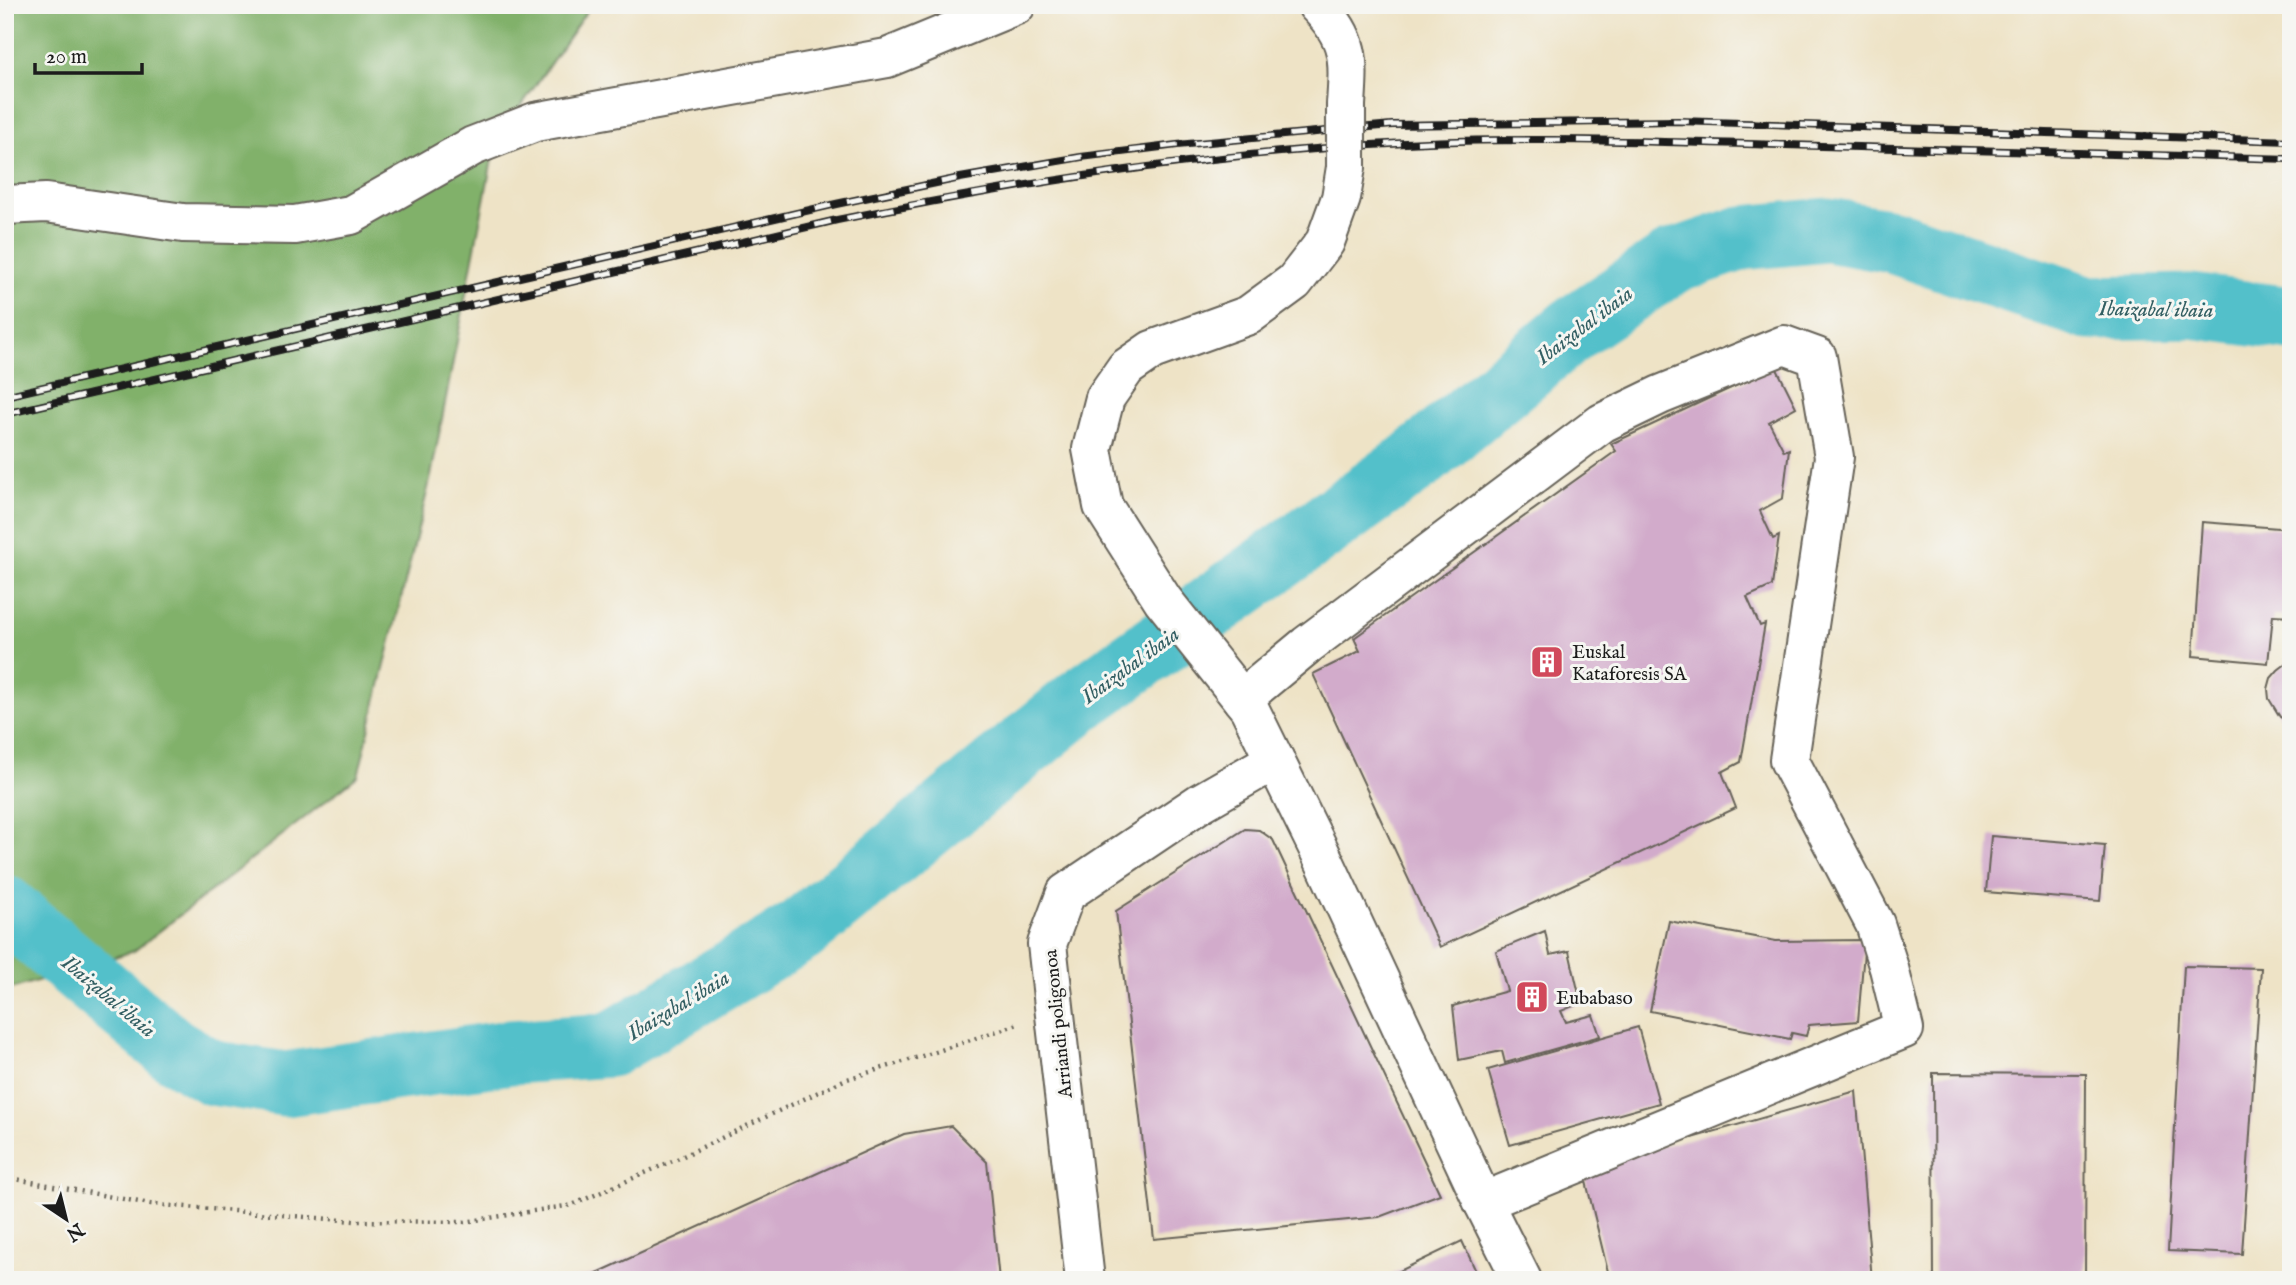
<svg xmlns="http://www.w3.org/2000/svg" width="2296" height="1285" font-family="'IM FELL English',serif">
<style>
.forest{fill:#81b16b;stroke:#4e6644;stroke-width:2}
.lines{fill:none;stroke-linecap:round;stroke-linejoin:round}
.river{stroke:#53c0ca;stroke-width:65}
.building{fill:#d2abcb}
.minor-casing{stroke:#666258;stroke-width:42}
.path{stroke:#666258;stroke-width:4.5;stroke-dasharray:2 5;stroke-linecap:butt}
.minor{stroke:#fff;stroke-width:38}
.rail-casing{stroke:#1c1c1c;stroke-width:8}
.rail{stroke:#f6f6f2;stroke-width:5;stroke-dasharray:16;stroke-linecap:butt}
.minor-bridge-casing{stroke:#666258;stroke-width:42;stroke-linecap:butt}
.minor-bridge{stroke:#fff;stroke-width:38}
.labels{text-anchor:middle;stroke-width:6;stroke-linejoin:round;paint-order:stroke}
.poi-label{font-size:19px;fill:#1c1c1c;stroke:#f6f6f2;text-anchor:start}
.street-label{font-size:19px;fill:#1c1c1c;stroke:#f6f6f2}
.water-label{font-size:21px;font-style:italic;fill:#325e62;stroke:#f6f6f2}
</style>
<rect width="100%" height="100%" fill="#f6f6f2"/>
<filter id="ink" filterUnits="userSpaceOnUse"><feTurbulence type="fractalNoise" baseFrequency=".0143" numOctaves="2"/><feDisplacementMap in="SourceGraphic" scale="14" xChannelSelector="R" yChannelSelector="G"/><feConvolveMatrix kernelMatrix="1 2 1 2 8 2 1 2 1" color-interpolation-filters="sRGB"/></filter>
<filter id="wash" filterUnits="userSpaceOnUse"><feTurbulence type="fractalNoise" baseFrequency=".00686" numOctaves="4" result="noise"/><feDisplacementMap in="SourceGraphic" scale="28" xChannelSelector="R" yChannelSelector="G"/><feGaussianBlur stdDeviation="1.57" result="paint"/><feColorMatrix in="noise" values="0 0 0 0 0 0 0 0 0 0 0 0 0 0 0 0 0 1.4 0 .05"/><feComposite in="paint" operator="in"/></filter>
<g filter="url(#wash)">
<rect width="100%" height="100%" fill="#eee3c6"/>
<path class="forest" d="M5 5H591L495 144 431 476 358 776 134 951 5 991Z"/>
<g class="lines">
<path class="river" d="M5 908 172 1049 213 1073 285 1084 511 1052 610 1045 800 931 1078 702 1417 460 1574 328 1672 262 1742 238 1828 230 1892 241 2089 308 2191 306 2291 319"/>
</g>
<g id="blocks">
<g class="building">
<path d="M1776 367 1796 407 1769 422 1784 451 1789 449 1783 498 1760 511 1773 539 1779 536 1772 586 1747 597 1760 626 1765 624 1741 762 1722 772 1736 808 1440 947 1313 674 1360 651 1354 638 1616 451 1611 444Z"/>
<path d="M2202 522 2291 529V616L2273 615 2268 663 2193 656Z"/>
<path d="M2287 663H2291V723L2280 717 2269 699 2268 689 2271 678 2278 670Z"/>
<path d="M1245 829 1259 830 1273 840 1440 1194 1379 1217 1154 1239 1116 911Z"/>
<path d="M1991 836 2105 845 2100 901 1986 892Z"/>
<path d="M1669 921 1776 941 1865 940 1858 1021 1809 1025 1806 1036 1792 1033 1790 1039 1650 1011Z"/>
<path d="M1545 931 1550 955 1569 951 1581 1003 1561 1011 1566 1022 1593 1015 1600 1036 1505 1063 1502 1051 1459 1060 1453 1006 1507 991 1496 951Z"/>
<path d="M2184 966 2261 968 2242 1254 2168 1251Z"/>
<path d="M1638 1027 1659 1103 1510 1145 1488 1070Z"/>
<path d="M1933 1073 2086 1074 2085 1280H1934Z"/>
<path d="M1856 1091 1872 1280H1610L1583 1169Z"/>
<path d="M951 1126 987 1162 999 1280H564L595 1274 904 1134Z"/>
<path d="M1462 1241 1480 1280H1381Z"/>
<path d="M28 1274 103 1278V1280H28Z"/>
</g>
</g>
</g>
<g filter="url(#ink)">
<use href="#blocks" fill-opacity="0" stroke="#666258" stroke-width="2"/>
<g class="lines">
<defs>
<g id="minor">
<path d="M1317 5C1351 39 1349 60 1346 105"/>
<path d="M1346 167 1341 198 1325 242 1294 282 1249 315 1152 350 1126 368 1105 398 1092 449 1103 506 1163 600 1249 708 1320 852 1483 1202 1522 1280"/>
<path d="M5 205 46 203 183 223 295 225 351 215 473 146 535 122 887 58 1016 5"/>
<path d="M1242 699 1307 645 1602 423 1660 395 1784 345 1817 357 1834 457 1789 760 1875 924 1889 968 1904 1029 1483 1202"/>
<path d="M1085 1280 1047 944 1066 893 1200 803 1275 760"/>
</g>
</defs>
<use href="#minor" class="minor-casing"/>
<path class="path" d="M5 1177 150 1204 354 1221 464 1222 572 1205 677 1159 844 1080 932 1053 1021 1023"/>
<use href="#minor" class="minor"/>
<defs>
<g id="rail">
<path d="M5 396 836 204 960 178 1081 157 1177 145 1392 125 1678 121 2291 141"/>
<path d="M5 414 837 220C1019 183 1203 154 1389 144 1520 136 1653 142 1785 145 1953 150 2122 154 2291 159"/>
</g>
</defs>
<use href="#rail" class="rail-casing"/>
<use href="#rail" class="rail"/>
<defs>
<path id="minor-bridge" d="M1346 105V167"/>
</defs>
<use href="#minor-bridge" class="minor-bridge-casing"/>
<use href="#minor-bridge" class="minor-bridge"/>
</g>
</g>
<defs>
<symbol id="building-square" viewBox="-11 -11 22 22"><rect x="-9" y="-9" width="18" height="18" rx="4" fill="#d1495b" stroke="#f6f6f2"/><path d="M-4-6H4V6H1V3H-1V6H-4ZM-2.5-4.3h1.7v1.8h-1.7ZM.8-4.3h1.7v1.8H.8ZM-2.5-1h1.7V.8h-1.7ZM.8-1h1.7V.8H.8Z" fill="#fff"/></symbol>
</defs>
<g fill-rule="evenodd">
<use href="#building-square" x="1528" y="643" width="38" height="38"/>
<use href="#building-square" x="1513" y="978" width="38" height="38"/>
</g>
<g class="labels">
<g class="poi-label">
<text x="1572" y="658">Euskal<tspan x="1572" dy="22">Kataforesis SA</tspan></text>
<text x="1556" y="1004">Eubabaso</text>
</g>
<g class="street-label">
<text transform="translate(1057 1024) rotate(-96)" y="7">Arriandi poligonoa</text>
</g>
<g class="water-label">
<text transform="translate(2156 309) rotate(1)" y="7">Ibaizabal ibaia</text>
<text transform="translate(1584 325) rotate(-37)" y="7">Ibaizabal ibaia</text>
<text transform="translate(1130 665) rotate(-36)" y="7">Ibaizabal ibaia</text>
<text transform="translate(109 996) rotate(40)" y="7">Ibaizabal ibaia</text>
<text transform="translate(678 1005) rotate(-31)" y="7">Ibaizabal ibaia</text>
</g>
</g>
<rect width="2296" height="1285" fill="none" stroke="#f6f6f2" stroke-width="28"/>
<g transform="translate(66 1219) rotate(145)" stroke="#f6f6f2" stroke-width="5" paint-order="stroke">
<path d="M0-5L12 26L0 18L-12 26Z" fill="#1c1c1c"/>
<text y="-10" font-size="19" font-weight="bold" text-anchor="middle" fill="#1c1c1c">N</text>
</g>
<path d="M35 63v10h107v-10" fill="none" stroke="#1c1c1c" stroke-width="3.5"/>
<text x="46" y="63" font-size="21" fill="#1c1c1c" stroke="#f6f6f2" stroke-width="5" paint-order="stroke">20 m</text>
</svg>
